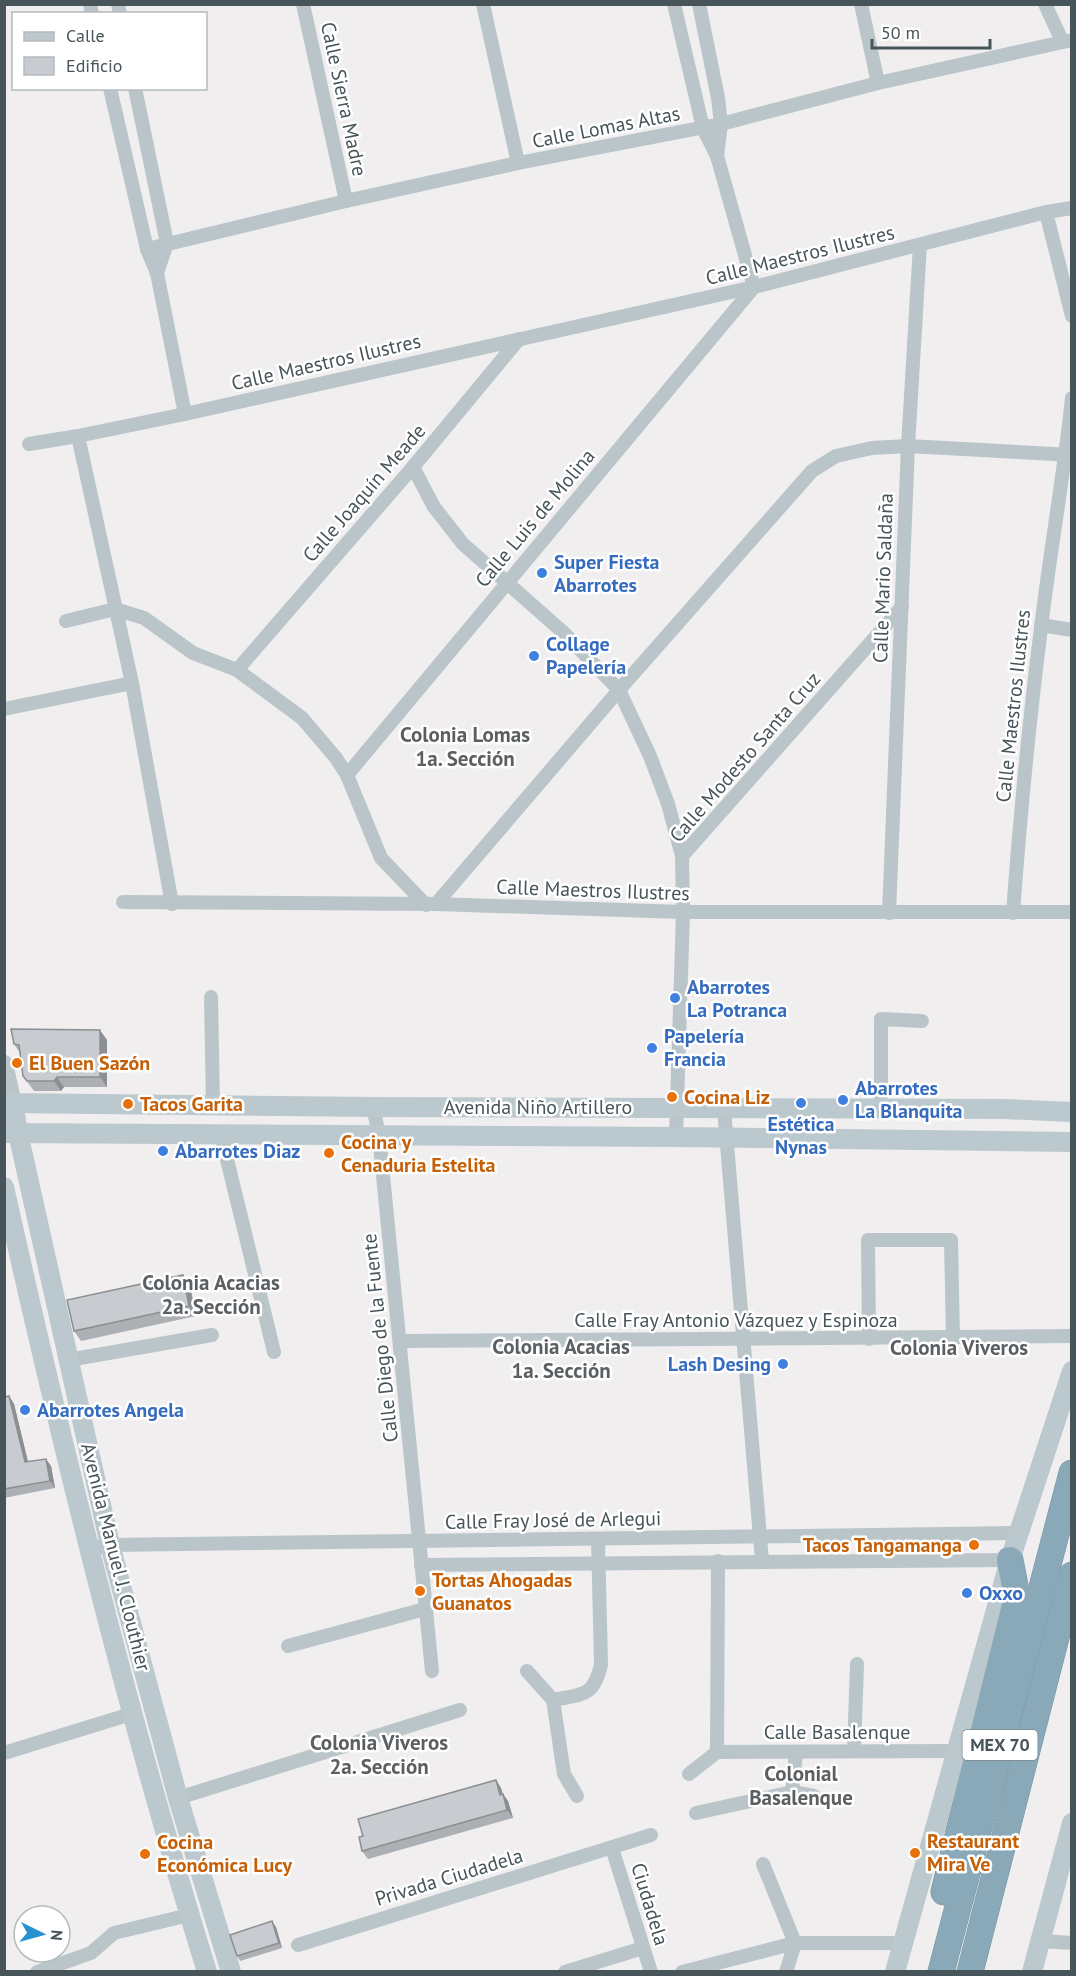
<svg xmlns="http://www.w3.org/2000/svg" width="1076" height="1976" font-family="'PT Sans',sans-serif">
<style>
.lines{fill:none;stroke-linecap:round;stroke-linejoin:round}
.motorway-casing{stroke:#7495a4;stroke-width:27}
.minor{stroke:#bac5c9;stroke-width:14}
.tertiary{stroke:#bac5c9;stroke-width:18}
.secondary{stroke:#bbc8ce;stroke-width:20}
.motorway{stroke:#89a9b9;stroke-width:26}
.wall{fill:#acafb3}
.shaded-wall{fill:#8c8f92}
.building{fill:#c8ccd0;stroke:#8c8f92;stroke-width:1.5}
.shop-dot{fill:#3f7fe0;stroke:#fff;stroke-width:2}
.food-dot{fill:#e8710a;stroke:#fff;stroke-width:2}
.labels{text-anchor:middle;stroke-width:5;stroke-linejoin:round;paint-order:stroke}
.shield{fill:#fff;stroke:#7e878b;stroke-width:1.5}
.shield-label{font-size:18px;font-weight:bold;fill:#475459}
.street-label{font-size:20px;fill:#475459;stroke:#fff}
.shop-label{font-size:20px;font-weight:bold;fill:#366cbe;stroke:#fff;text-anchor:start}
.food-label{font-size:20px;font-weight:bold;fill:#c56008;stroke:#fff;text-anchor:start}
.neighbourhood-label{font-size:21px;font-weight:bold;fill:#5b5f62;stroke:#fff}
</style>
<rect width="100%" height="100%" fill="#f0eeee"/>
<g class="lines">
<defs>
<g id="motorway">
<path d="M944 1892 1015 1605V1586L1010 1560"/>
<path d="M941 1972 1072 1473"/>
<path d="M970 1972 1072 1575"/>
</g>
</defs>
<use href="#motorway" class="motorway-casing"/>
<g class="minor">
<path d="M90 4 92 14"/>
<path d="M118 4 120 14"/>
<path d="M303 4 346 201"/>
<path d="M483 4 518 163"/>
<path d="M699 4 718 98 721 124 717 156"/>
<path d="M861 4 878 83"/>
<path d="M1045 4 1062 41"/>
<path d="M110 88 147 249 157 273 185 414"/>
<path d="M135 88 167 243 157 273"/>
<path d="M1046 212 1072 316"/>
<path d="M147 249 346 201 518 163 721 124 878 83 1072 40"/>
<path d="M78 436 132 683 172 904"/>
<path d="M29 444 78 436 185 414 754 287 1046 212 1072 208"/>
<path d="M413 467 434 507 463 544 564 633 619 690 650 756 668 804 682 856 683 912 676 1137"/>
<path d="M66 621 115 609 144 618 193 653 237 670 302 718 336 758 347 775 381 858 426 905"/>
<path d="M1041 625 1072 630"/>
<path d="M237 670 413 467 519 339"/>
<path d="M4 709 132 683"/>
<path d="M347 775 754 287 717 156 703 128 674 4"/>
<path d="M682 856 902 607"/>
<path d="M123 902 436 904 683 912H1072"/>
<path d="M436 904 619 690 812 471 836 456 872 448 908 446 1072 455"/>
<path d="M889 913 908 446 920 245"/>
<path d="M1013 913C1020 817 1029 723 1041 628 1050 551 1064 475 1072 398"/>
<path d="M211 997 213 1105"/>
<path d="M373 1107 379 1135 432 1671"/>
<path d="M724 1109 762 1561"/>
<path d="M881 1110V1019L922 1021"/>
<path d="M221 1135 274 1352"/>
<path d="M869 1339 868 1240H951L953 1338"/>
<path d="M400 1341C624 1339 848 1339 1072 1336"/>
<path d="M68 1360 212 1335"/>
<path d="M88 1549 110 1545 1018 1533"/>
<path d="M421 1565 1010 1560"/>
<path d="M288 1646 425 1609"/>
<path d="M527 1671 553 1700 564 1774 577 1796"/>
<path d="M553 1700C582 1694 593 1698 601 1665L598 1539"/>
<path d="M854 1751 857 1664"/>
<path d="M717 1752 957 1751"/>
<path d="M717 1752 718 1561"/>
<path d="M4 1753 131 1714"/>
<path d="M689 1774 717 1752"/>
<path d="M792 1792 796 1752"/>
<path d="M178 1798 460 1710"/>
<path d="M696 1813 792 1792 814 1796"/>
<path d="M612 1848 651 1972"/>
<path d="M763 1864 795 1943 786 1972"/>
<path d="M1041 1941 1072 1943"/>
<path d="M298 1945 651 1835"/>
<path d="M37 1972 91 1953 114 1933 189 1915"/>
<path d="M565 1972 643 1948"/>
<path d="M682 1972 795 1943H903"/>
</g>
<path class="tertiary" d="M4 1064 13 1103"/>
<g class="secondary">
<path d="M4 1103 373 1107 1004 1109 1072 1112"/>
<path d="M13 1103 18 1133 110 1545 178 1798 231 1972"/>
<path d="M4 1133 676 1137 1072 1142"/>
<path d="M4 1187C63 1451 127 1713 207 1972"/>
<path d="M895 1972 1010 1560 1072 1371"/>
<path d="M1032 1972 1072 1823"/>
</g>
<use href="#motorway" class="motorway"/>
</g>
<g class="wall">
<path d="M107 1040V1087H64L61 1091H34L23 1076 20 1053 14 1044Z"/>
<path d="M190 1286 196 1316 81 1341 74 1331Z"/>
<path d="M9 1396 14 1404 28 1462 51 1466 55 1488 4 1498V1397Z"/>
<path d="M496 1780 501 1788 503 1794 508 1801 513 1818 368 1859 362 1851Z"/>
<path d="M276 1927 282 1948 240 1961 237 1956Z"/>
</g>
<g class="shaded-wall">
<path d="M100 1030 107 1040V1087L100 1077Z"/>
<path d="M57 1077 64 1087 61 1091 54 1081Z"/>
<path d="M183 1275 190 1286 196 1316 189 1306Z"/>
<path d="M9 1396 14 1404 30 1470 25 1462Z"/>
<path d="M46 1459 51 1466 55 1488 50 1481Z"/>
<path d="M496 1780 501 1788 503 1796V1794L508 1801 513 1818 507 1810 500 1795Z"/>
<path d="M272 1921 276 1927 282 1948 279 1943Z"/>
</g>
<g class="building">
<path d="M11 1029 100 1030V1077H57L54 1081H27L23 1076 19 1045 14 1044Z"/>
<path d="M183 1275 189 1306 74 1331 67 1300Z"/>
<path d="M9 1396 25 1462 46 1459 50 1481 4 1489V1397Z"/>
<path d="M496 1780 500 1795 503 1794 507 1810 362 1851 359 1837 363 1836 358 1819Z"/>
<path d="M272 1921 279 1943 237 1956 230 1935Z"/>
</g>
<g class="shop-dot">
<circle cx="542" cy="573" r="6"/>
<circle cx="534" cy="656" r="6"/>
<circle cx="675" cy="998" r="6"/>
<circle cx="652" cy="1048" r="6"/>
<circle cx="843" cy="1100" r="6"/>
<circle cx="801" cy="1103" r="6"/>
<circle cx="163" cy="1151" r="6"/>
<circle cx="783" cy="1364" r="6"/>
<circle cx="25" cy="1410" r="6"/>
<circle cx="967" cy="1593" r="6"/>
</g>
<g class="food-dot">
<circle cx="17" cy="1063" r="6"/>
<circle cx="672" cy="1097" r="6"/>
<circle cx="128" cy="1104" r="6"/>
<circle cx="329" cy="1153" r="6"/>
<circle cx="974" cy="1545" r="6"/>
<circle cx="420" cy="1591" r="6"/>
<circle cx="915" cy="1853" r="6"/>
<circle cx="145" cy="1854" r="6"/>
</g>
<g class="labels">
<rect class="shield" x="962.5" y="1730" width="75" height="30" rx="4.5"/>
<g class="shield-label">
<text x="1000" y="1751">MEX 70</text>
</g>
<g class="street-label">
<text transform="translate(344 99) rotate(78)" y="7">Calle Sierra Madre</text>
<text transform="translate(606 127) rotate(-11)" y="7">Calle Lomas Altas</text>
<text transform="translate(800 255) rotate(-14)" y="7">Calle Maestros Ilustres</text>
<text transform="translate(326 362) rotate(-13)" y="7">Calle Maestros Ilustres</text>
<text transform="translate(364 493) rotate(-49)" y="7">Calle Joaquín Meade</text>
<text transform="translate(535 518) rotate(-50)" y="7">Calle Luis de Molina</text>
<text transform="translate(883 578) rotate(-88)" y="7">Calle Mario Saldaña</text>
<text transform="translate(1013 706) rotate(-84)" y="7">Calle Maestros Ilustres</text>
<text transform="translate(745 757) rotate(-49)" y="7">Calle Modesto Santa Cruz</text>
<text transform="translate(593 890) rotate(2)" y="7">Calle Maestros Ilustres</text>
<text x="538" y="1114">Avenida Niño Artillero</text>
<text x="736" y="1327">Calle Fray Antonio Vázquez y Espinoza</text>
<text transform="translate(380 1338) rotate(-96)" y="7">Calle Diego de la Fuente</text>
<text transform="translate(553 1520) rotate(-1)" y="7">Calle Fray José de Arlegui</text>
<text transform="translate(116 1557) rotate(76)" y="7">Avenida Manuel J. Clouthier</text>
<text x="837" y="1739">Calle Basalenque</text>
<text transform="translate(449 1877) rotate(-17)" y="7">Privada Ciudadela</text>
<text transform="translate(650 1904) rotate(73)" y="7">Ciudadela</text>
</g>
<g class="shop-label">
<text x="554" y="569">Super Fiesta<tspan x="554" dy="23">Abarrotes</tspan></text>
<text x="546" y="651">Collage<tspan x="546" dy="23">Papelería</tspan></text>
<text x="687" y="994">Abarrotes<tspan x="687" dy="23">La Potranca</tspan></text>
<text x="664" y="1043">Papelería<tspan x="664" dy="23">Francia</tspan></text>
<text x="855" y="1095">Abarrotes<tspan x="855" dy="23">La Blanquita</tspan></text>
<text x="801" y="1131" text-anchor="middle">Estética<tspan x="801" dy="23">Nynas</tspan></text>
<text x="175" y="1158">Abarrotes Diaz</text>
<text x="771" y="1371" text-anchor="end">Lash Desing</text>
<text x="37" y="1417">Abarrotes Angela</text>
<text x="979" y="1600">Oxxo</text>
</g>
<g class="food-label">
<text x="29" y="1070">El Buen Sazón</text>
<text x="684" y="1104">Cocina Liz</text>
<text x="140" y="1111">Tacos Garita</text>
<text x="341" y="1149">Cocina y<tspan x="341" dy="23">Cenaduria Estelita</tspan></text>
<text x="962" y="1552" text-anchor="end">Tacos Tangamanga</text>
<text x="432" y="1587">Tortas Ahogadas<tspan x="432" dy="23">Guanatos</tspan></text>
<text x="927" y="1848">Restaurant<tspan x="927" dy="23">Mira Ve</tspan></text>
<text x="157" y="1849">Cocina<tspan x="157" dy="23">Económica Lucy</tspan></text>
</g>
<g class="neighbourhood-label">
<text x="465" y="742">Colonia Lomas<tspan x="465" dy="24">1a. Sección</tspan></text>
<text x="211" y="1290">Colonia Acacias<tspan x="211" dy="24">2a. Sección</tspan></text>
<text x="561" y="1354">Colonia Acacias<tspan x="561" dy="24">1a. Sección</tspan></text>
<text x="959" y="1355">Colonia Viveros</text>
<text x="379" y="1750">Colonia Viveros<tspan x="379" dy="24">2a. Sección</tspan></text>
<text x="801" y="1781">Colonial<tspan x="801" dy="24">Basalenque</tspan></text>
</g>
</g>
<rect width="1076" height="1976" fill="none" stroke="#475459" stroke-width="12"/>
<rect x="12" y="12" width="195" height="78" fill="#ffffff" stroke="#b5bbbd" stroke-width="1.5"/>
<rect x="24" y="32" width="30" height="9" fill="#bbc8ce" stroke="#b5bbbd" stroke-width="1.5"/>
<text x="66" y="42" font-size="18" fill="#475459">Calle</text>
<rect x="24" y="57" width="30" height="18" fill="#c8ccd0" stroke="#b5bbbd" stroke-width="1.5"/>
<text x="66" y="72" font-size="18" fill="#475459">Edificio</text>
<g transform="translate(42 1934) rotate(95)"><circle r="28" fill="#ffffff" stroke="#b5bbbd" stroke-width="1.5"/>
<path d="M0-4.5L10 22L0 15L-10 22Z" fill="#2892d0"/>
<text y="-9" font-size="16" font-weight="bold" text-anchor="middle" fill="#475459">N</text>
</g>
<path d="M872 39v9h118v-9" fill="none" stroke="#475459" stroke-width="3"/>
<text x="881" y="39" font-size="18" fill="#475459" stroke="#ffffff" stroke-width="4.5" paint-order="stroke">50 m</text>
</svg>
